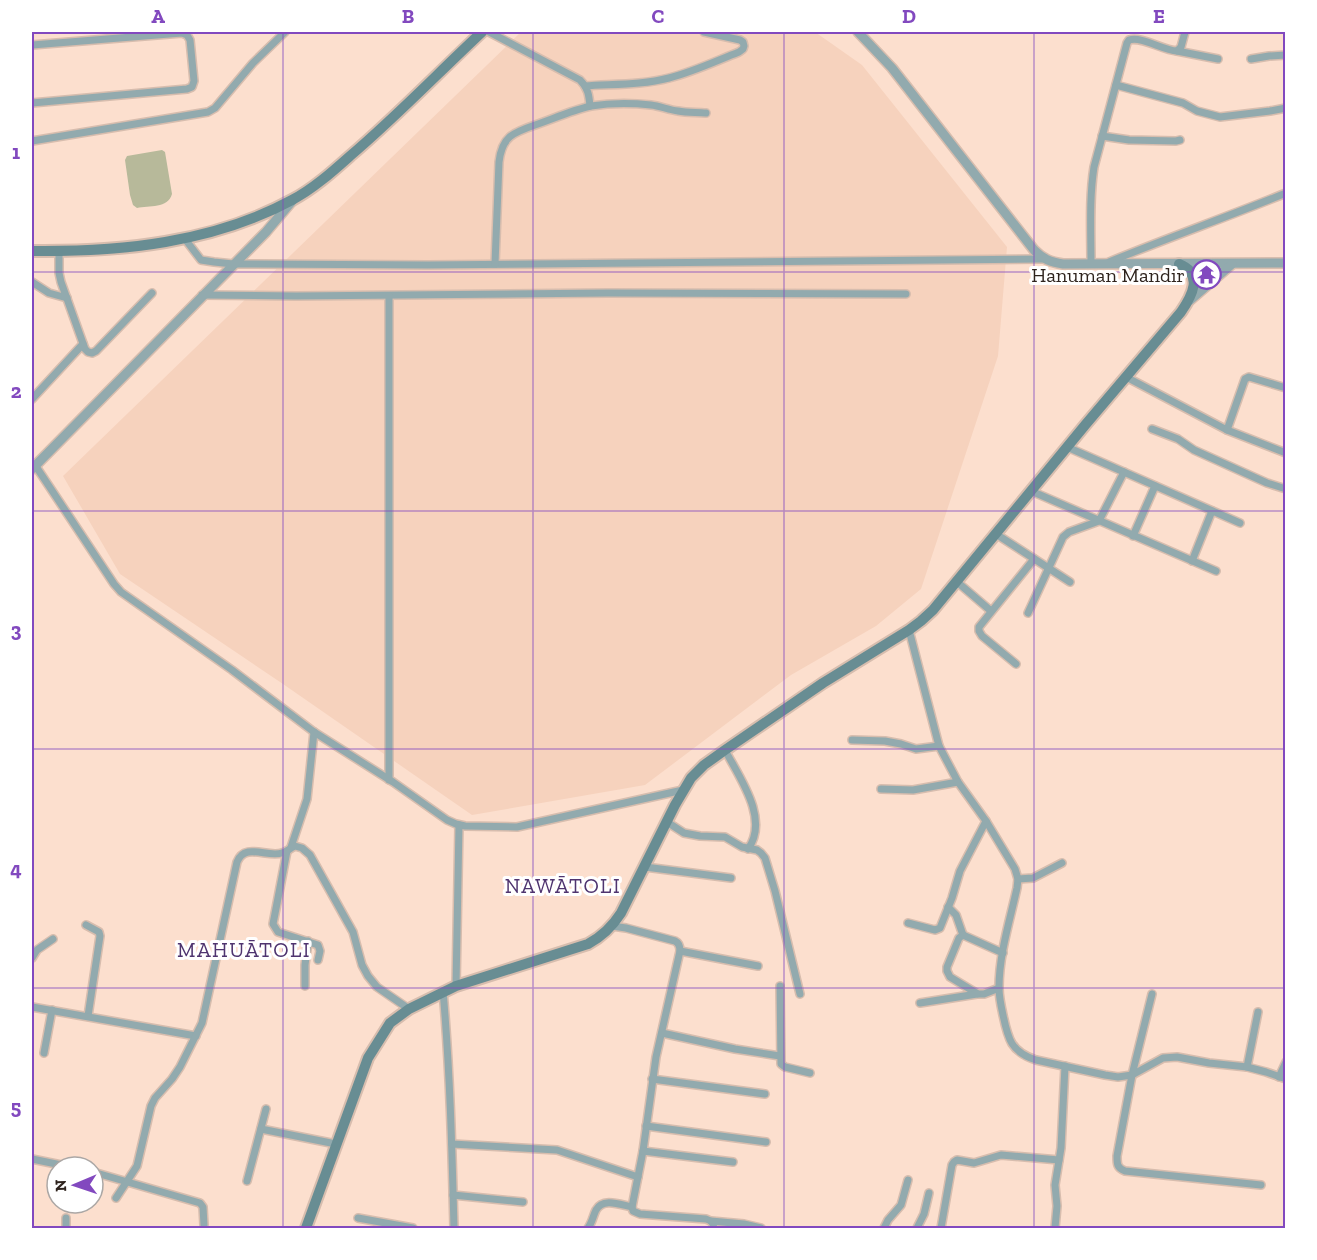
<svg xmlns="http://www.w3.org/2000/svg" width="1317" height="1260" font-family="'Zilla Slab',serif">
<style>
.built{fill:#f6d2bd}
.park{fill:#b7b99a}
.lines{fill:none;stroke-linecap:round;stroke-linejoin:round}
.minor-casing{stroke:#d7bdae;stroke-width:10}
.tertiary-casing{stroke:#d7bdae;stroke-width:12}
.secondary-casing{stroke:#d7bdae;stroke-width:14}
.minor{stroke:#92aaae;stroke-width:7}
.tertiary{stroke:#92aaae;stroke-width:9}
.secondary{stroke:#688d93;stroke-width:10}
.grid{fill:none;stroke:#8249bf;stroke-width:1.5;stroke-opacity:0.55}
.labels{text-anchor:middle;stroke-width:6;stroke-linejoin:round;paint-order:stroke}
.poi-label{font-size:20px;fill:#2e231d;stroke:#fff;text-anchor:end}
.neighbourhood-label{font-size:21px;letter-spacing:1.5px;fill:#4f346f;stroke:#fff}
.neatline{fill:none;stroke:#8249bf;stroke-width:2}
.grid-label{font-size:20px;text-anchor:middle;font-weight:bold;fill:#8249bf}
</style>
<rect width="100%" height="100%" fill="#fcdfce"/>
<path class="built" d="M521 32H815L862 65 1007 247 998 356 921 589 876 626 791 675 645 785 472 815 283 684 120 574 63 476Z"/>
<path class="park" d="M162 150 165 152 172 194C168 209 149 205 137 208L133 205 130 195 125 160 127 156Z"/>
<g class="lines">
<defs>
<g id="minor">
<path d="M489 32 580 80C588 88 589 95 590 106"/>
<path d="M32 45 182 33 187 35 190 40 194 81 192 87 187 89 32 103"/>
<path d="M1177 51 1218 59"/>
<path d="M1251 59 1269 56 1286 55"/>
<path d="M1116 85 1183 103 1197 111 1220 117 1270 111 1286 108"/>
<path d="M585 86C613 84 642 85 669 78 693 72 716 61 739 52L743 49 744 46 743 42 740 40 704 32"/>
<path d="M1102 136 1129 140 1176 141 1180 140"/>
<path d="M32 141 208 112 215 108 253 63 285 32"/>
<path d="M185 239 201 260 214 262 233 264 428 265 1043 259"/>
<path d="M59 251V273L61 282 85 349 88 352 92 353 96 351 152 293"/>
<path d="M1109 262C1167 238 1227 217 1286 193"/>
<path d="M495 264 499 162C502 135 515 132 538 124 555 118 573 110 591 106 610 103 632 103 651 105 660 106 669 110 678 111 688 113 697 112 706 113"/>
<path d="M1091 264C1091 232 1089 199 1094 167L1127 43 1129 40C1142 36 1162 50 1177 51L1181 47 1185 32"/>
<path d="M32 282 49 293 67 298"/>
<path d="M202 295 296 296 608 293 906 294"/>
<path d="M1126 377 1227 430 1286 453"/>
<path d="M32 399 83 344"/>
<path d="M1152 429 1178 439 1194 450 1267 483 1286 489"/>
<path d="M1227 430 1245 379 1249 377 1286 388"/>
<path d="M1067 447 1240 523"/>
<path d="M35 465 114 584 121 592 232 670 314 732 393 782 447 820 456 824 465 826 517 827 683 790"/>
<path d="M1031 491 1216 571"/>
<path d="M996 534 1070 582"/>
<path d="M1133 536 1155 486"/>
<path d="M1192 561 1212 511"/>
<path d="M956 581 991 611"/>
<path d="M1028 613 1063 537 1069 532 1099 521 1124 472"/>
<path d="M909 630 939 746 958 782 986 821 1015 869 1018 879 1017 888C1010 920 999 954 999 988 999 997 1001 1006 1003 1015 1008 1039 1011 1052 1036 1060L1105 1075 1118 1077 1132 1075 1163 1058 1177 1057 1209 1063 1247 1067 1266 1072 1286 1079"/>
<path d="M1016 664 982 636 979 631V627L1034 559"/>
<path d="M852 740 885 741 901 744 916 749 939 746"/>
<path d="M725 750C739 777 770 819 748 849"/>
<path d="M389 780V296"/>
<path d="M881 789 913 790 958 782"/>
<path d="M667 822 684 833 700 836 725 837 742 847 757 850 761 853 765 858 775 891 800 994"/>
<path d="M291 847 307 799 314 732"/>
<path d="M287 851 273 924 278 932 318 945 320 951 318 960"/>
<path d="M645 867 731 878"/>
<path d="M1018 879 1033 878 1062 863"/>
<path d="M948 907 956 915 963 935"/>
<path d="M908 923 935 930 940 928 952 898 960 871 986 821"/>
<path d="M86 925 99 932 100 936 88 1016"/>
<path d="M612 926 626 928 675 941C679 943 680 946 680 951L656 1057 643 1151 632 1207 633 1211 640 1214 706 1219C712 1221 713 1223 714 1228"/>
<path d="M680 951 758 966"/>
<path d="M32 958 37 950 53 939"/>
<path d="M305 986V965L308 941"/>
<path d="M456 986 459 825"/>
<path d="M780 986 781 1064 785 1067 810 1073"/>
<path d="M999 988 984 994H978L950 977 947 971V967L959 938 963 935 1003 953"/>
<path d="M443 991C450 1070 452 1150 454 1228"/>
<path d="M1152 994 1132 1075 1117 1156C1117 1164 1117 1168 1125 1171L1261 1185"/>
<path d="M920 1003 977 994"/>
<path d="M32 1007 196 1036"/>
<path d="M662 1033 735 1049 780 1056"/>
<path d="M44 1053 52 1010"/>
<path d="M1247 1067 1258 1012"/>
<path d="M1279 1077 1286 1062"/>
<path d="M652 1079 765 1094"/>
<path d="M646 1126 766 1142"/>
<path d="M261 1129 336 1144"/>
<path d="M452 1144 557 1150 638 1177"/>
<path d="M643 1151 733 1162"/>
<path d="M32 1159 71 1167"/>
<path d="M93 1172 200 1203 203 1207 204 1225"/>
<path d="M247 1181 266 1109"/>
<path d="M453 1195 523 1202"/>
<path d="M116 1198 137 1166 151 1106 155 1098 172 1079 180 1067 202 1023 237 862C245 842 267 858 282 853 287 852 290 848 295 846L302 848 310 855 353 932 362 965 368 976 377 987 409 1009"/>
<path d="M358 1218 413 1228"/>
<path d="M711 1221 744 1224 761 1228"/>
<path d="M66 1228V1218"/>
<path d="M588 1228C592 1223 593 1216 596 1210 603 1197 621 1205 632 1207"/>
<path d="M884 1228 888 1220 901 1205 908 1180"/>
<path d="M917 1228 924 1214 929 1193"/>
<path d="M941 1228 952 1165 954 1162 957 1160 974 1163 1001 1155 1059 1160"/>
<path d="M1055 1228 1057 1206 1055 1185 1061 1148 1065 1066"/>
</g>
<g id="tertiary">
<path d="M858 32 892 68 1034 250C1043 259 1050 262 1063 264L1286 263"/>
<path d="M1189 301 1232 264"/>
<path d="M32 469 266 232 293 200"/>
</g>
<g id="secondary">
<path d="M32 251C120 252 213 243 292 200 313 189 332 172 350 156 396 117 438 73 482 32"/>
<path d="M306 1228 368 1058 390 1023 409 1009 456 986 588 944C603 936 612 927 621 913L675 805 691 778 704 765 725 750 823 683 909 630 921 621 933 610 1086 424 1181 312C1192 296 1204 274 1179 264"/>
</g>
</defs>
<use href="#minor" class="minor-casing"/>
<use href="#tertiary" class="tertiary-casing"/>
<use href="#secondary" class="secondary-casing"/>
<use href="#minor" class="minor"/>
<use href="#tertiary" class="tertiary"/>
<use href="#secondary" class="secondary"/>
</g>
<path class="grid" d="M283 32V1228M533 32V1228M784 32V1228M1034 32V1228M32 272H1286M32 511H1286M32 749H1286M32 988H1286"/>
<defs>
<symbol id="temple-ring" viewBox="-11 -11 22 22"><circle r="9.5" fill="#fff" stroke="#8249bf" stroke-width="1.5"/><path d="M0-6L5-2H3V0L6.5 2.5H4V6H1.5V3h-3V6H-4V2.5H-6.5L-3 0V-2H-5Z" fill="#8249bf"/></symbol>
</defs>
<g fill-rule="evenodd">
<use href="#temple-ring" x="1190" y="258" width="33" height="33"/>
</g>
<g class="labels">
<g class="poi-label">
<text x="1185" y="282">Hanuman Mandir</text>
</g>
<g class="neighbourhood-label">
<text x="563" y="893">NAWĀTOLI</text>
<text x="244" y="957">MAHUĀTOLI</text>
</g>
</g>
<rect width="1317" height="1260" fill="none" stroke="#ffffff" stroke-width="66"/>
<g transform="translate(75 1185) rotate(268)"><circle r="28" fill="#ffffff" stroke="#aba7a5" stroke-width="1.5"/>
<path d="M0-4.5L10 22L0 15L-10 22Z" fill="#8249bf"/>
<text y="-9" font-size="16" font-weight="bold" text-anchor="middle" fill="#2e231d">N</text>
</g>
<rect x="33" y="33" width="1251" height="1194" class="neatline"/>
<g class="grid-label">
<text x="158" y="23">A</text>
<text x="408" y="23">B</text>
<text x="658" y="23">C</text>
<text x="909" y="23">D</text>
<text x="1159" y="23">E</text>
<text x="16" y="159">1</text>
<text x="16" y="398">2</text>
<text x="16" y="637">3</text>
<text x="16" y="876">4</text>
<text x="16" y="1114">5</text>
</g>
</svg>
